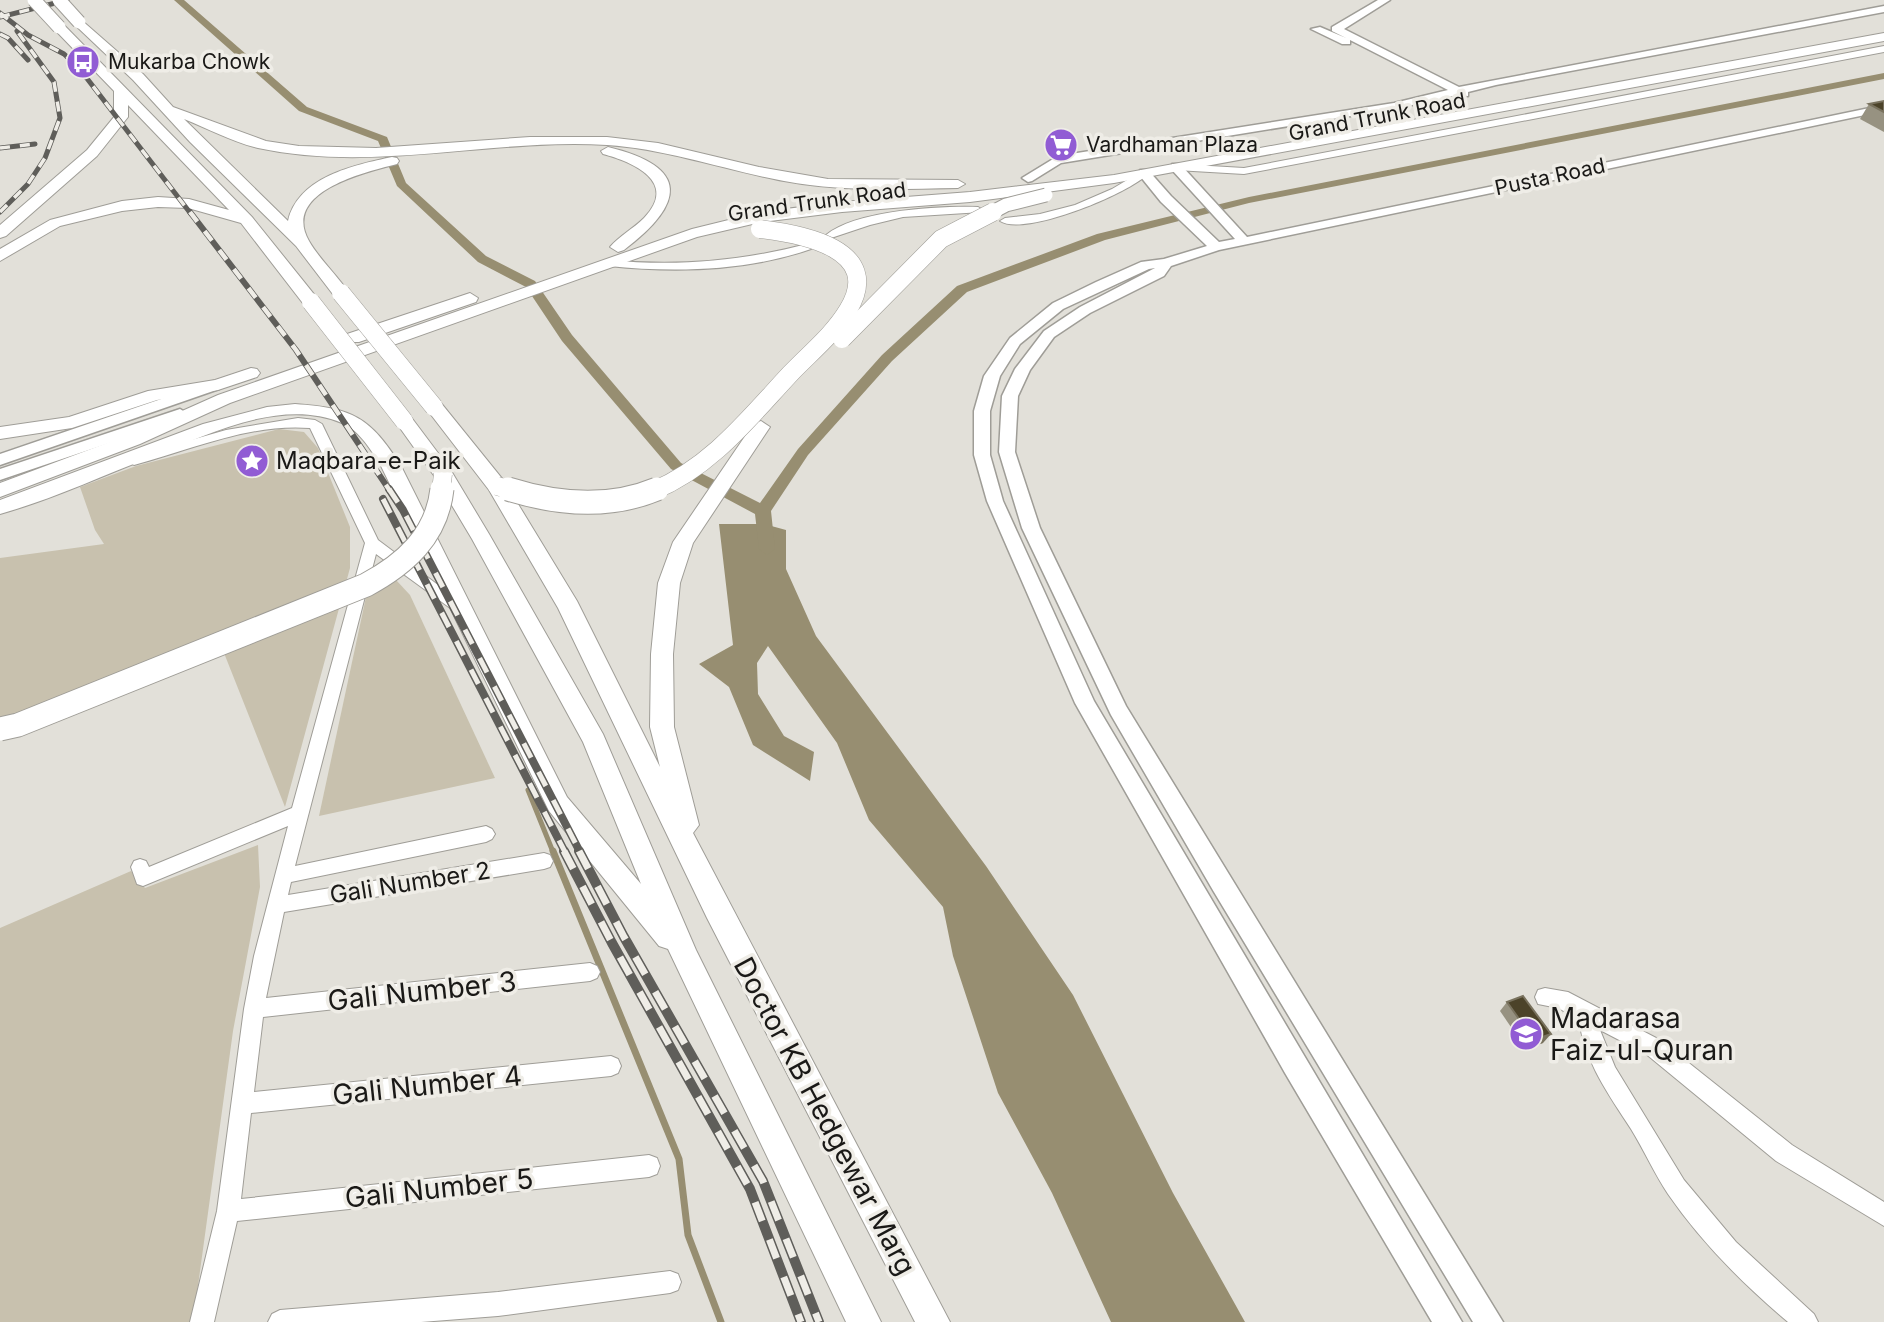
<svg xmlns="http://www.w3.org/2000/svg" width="1884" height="1322" font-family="Inter,sans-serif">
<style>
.green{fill:#c8c1ae}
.water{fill:#978e71}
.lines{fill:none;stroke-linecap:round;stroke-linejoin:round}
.stream-far1{stroke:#978e71;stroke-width:5}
.stream{stroke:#978e71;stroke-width:7}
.canal{fill:#978e71;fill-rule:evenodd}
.minor-casing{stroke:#9f9d97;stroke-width:2}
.major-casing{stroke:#9f9d97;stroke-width:3}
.highway-casing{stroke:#9f9d97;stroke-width:2}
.minor{fill:#fff;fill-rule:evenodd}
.major{fill:#fff;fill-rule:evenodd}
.highway{fill:#fff;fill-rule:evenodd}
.rail-far3-casing{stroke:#5f5e5a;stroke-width:5}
.rail-far2-casing{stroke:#5f5e5a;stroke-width:6}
.rail-far1-casing{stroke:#5f5e5a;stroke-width:8}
.rail-casing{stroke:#5f5e5a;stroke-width:10}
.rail-far3{stroke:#efede7;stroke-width:3.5;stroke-dasharray:10;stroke-linecap:butt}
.rail-far2{stroke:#efede7;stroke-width:4.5;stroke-dasharray:12;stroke-linecap:butt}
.rail-far1{stroke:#efede7;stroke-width:5;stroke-dasharray:16;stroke-linecap:butt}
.rail{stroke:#efede7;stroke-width:7;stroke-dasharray:20;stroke-linecap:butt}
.highway-bridge-far2-casing{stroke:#9f9d97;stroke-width:15;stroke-linecap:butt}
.highway-bridge-far1-casing{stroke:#9f9d97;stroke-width:19;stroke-linecap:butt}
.highway-bridge-casing{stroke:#9f9d97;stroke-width:25;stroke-linecap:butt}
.highway-bridge-far2{stroke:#fff;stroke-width:13}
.highway-bridge-far1{stroke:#fff;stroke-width:18}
.highway-bridge{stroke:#fff;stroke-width:23}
.wall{fill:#979281}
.shaded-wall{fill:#79725e}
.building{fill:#4c4329;stroke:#79725e;stroke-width:2}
.labels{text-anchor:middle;stroke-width:7;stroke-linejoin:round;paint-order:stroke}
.far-poi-label{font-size:21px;fill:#1a1917;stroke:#efede7;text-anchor:start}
.far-street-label{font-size:21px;fill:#1a1917;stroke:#efede7}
.poi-label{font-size:24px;fill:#1a1917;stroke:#efede7;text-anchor:start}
.street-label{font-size:24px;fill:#1a1917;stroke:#efede7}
.near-street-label{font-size:28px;fill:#1a1917;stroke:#efede7}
.near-poi-label{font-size:28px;fill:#1a1917;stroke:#efede7;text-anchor:start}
</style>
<rect width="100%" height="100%" fill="#e2e0d9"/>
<g class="green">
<path d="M279 429 304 432 318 448 350 527V568L285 807 224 653 0 733V558L104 544 95 530 80 487 136 466Z"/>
<path d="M396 580 410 595 495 778 319 816 366 597Z"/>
<path d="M258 845 260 887 233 1031 193 1322H0V928L131 871 145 888Z"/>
</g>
<path class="water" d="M719 524H764L786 530V569L816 636 986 866 1073 995 1173 1193 1245 1322H1111L1052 1193 998 1093 953 956 943 907 869 820 837 743 768 646 757 663 758 694 784 736 814 752 810 781 753 745 729 687 699 664 733 645Z"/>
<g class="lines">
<path class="stream-far1" d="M528 790 553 852"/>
<path class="stream" d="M553 851 679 1159 688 1235 721 1322"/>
<path class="canal" d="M174 0H184L307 107 387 137 406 183 486 256 535 281 572 335 681 463 760 503 798 449 882 355 957 286 1097 234 1249 197 1884 73V79L1249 203 1105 240 967 292 892 361 808 455 771 511 775 549 767 555 759 549 755 514 671 469 562 341 526 287 478 262 397 186 378 141 299 111Z"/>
<defs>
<g id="minor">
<path d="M1884 46V52L1244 174 1176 170 1171 167 1176 164 1244 168Z"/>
<path d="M1144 170 1149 173C1129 194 1024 237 1000 221L1005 218 1040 214 1075 205 1112 189Z"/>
<path d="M978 207 983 210 982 212 903 217 870 225 831 238 826 235C857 210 939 206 978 207Z"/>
<path d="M807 244 811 245V249C748 271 675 273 609 266L603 263 609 260C676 267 742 261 807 244Z"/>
<path d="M298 418 315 420 322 424 378 540 470 609 462 614 457 613 376 554 295 866 486 826 492 829 495 834 492 839 486 842 291 882 288 895 544 853 550 855 553 861 550 867 544 869 284 912 266 998 590 963 597 966 600 972 597 978 590 981 263 1017 254 1092 611 1056 618 1059 621 1066 618 1073 611 1076 251 1113 241 1199 649 1155 657 1158 660 1166 657 1174 649 1177 237 1221 214 1322H190L217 1211 244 1009 254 956 288 826 143 886 137 884 131 867 134 861 140 859 146 861 149 867 292 808 365 543 310 428C251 423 190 450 134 465L127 461 129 458 226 430Z"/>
<path d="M1545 988 1568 992 1660 1040 1792 1145 1884 1202V1226L1776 1161 1646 1054 1600 1030 1615 1067 1684 1180 1736 1242 1814 1314 1818 1322H1788C1743 1284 1701 1242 1668 1194 1654 1173 1644 1150 1631 1129 1609 1095 1584 1061 1579 1019L1558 1008 1538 1004 1535 997 1538 990Z"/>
<path d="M670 1271 678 1274 681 1282 678 1290 670 1293 498 1316 421 1322H268L272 1314 280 1310 498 1292Z"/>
</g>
<g id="major">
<path d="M1378 0H1390L1344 29 1459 87 1884 6V12L1496 85 1468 92V96L1457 95 1394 109 1061 163 1032 181 1028 182 1022 178 1058 156 1394 103 1448 90 1350 40V44H1342L1311 29 1320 27 1346 38 1332 31V27Z"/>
<path d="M1884 105V111L1219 250 1171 266 1164 276 1090 313 1054 337 1030 370 1018 396 1015 452 1040 528 1126 706 1503 1322H1473L1214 892 1111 715 1022 528 999 452 1002 396 1015 369 1044 331 1080 307 1155 268 1149 269 1063 309 1020 344 1000 376 990 411V455L1003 501 1094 701 1462 1322H1432L1285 1073 1075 703 987 501 974 455V411L984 376 1010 338 1053 303 1096 282 1141 262 1164 259 1207 246 1161 202 1140 176V170H1148L1171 196 1219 242 1235 239 1172 170V164H1180L1247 237Z"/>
<path d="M214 381 219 383 222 386 219 389 0 465V454Z"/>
<path d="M180 409 188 414 186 417 0 480V469Z"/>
</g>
<g id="highway">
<path d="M79 18 143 74 173 107 266 141 299 146 376 148 530 137H607L658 143 759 167 828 179 958 180 965 184 958 188C899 189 842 192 784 181 725 170 667 149 607 145 491 138 373 173 258 148 232 142 209 129 184 119L288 221C298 177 354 165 392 157L397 158 399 161 397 164C365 172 281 192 309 241 320 260 337 275 349 293L341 298 335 297 296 246 190 142 133 80 75 25 73 22Z"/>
<path d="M59 23 63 24 252 217 317 298 319 302 317 306H305L241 223 188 208 158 207 122 211 60 226 0 261V249L50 220 122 201 158 197 189 199 229 210 128 105V117L97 156 6 236 0 238V225L87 150 114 117V91L55 30V24Z"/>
<path d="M1884 33V41L1114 183 970 202 842 212 761 222 697 237 230 403 140 444 0 497V483L126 436 218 395 692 229 761 212 842 202 970 192 1114 175Z"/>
<path d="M608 147C691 167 685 204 624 250L618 252 610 247C619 236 633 229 644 218 679 182 633 162 603 154L601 151Z"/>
<path d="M470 293 478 298 476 302 359 342H347L344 338 347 334Z"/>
<path d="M251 368 257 369 260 373 257 377 218 390 157 400 72 428 0 439V427L69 417 148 391 215 380Z"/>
<path d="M434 401 441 403 504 481 577 601 660 767 650 727 651 654 658 583 673 542 754 423 761 421 770 427 693 543 680 583 673 654 674 727 699 825 693 833 950 1322H915L707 918 558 608 489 490 425 407Z"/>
<path d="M295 404C353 408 370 417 401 466L567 797 641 884 583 742 472 539 435 477 395 421 397 417H411L450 469 489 534 603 734 696 950 881 1322H846L668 949 659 946 549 811 381 466C371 450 360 431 342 423 281 397 207 435 151 457 102 476 50 500 0 514V500L203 424 267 407Z"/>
</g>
</defs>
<use href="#minor" class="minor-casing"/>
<use href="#major" class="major-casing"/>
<use href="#highway" class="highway-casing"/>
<use href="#minor" class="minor"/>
<use href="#major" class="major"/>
<use href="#highway" class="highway"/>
<defs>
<g id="rail-far3">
<path d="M0 13 28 35 64 54 79 68 191 214"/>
<path d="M0 17 67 0"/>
<path d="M0 34 8 38 28 60"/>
<path d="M0 148 35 144"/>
<path d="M0 212 28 184 45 158 60 118 54 82 17 31"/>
</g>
<path id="rail-far2" d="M190 212 296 350 390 491"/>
<g id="rail-far1">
<path d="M389 489 403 510 580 852"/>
<path d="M383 499 565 852"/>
</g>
<g id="rail">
<path d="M564 851 612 943 750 1189 801 1322"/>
<path d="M579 851 624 937 763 1181 819 1322"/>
</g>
</defs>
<use href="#rail-far3" class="rail-far3-casing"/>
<use href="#rail-far2" class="rail-far2-casing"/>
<use href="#rail-far1" class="rail-far1-casing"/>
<use href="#rail" class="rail-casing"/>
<use href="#rail-far3" class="rail-far3"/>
<use href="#rail-far2" class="rail-far2"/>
<use href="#rail-far1" class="rail-far1"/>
<use href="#rail" class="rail"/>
<defs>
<g id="highway-bridge-far2">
<path d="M34 0 59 27"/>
<path d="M59 0 79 22"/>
<path d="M989 214 1006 205 1046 195"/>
</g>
<g id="highway-bridge-far1">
<path d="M341 293 434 407"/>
<path d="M311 302 404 421"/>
<path d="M842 339 941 239 993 212"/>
<path d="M497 486 514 491"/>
<path d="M441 491 443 474"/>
<path d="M653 491C711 467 749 418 790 374 810 353 833 335 848 310 885 249 802 234 760 229"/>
</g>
<g id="highway-bridge">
<path d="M508 489C556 504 609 509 657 489"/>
<path d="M0 729 18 725 366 585C405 564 437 536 442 489"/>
</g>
</defs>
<use href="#highway-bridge-far2" class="highway-bridge-far2-casing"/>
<use href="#highway-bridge-far1" class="highway-bridge-far1-casing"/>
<use href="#highway-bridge" class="highway-bridge-casing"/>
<use href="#highway-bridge-far2" class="highway-bridge-far2"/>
<use href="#highway-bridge-far1" class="highway-bridge-far1"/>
<use href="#highway-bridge" class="highway-bridge"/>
</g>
<g class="wall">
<path d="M1884 101V132L1860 119 1869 104Z"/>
<path d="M1507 1002 1543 1043 1526 1049 1500 1011Z"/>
</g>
<path class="shaded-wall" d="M1551 1034 1543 1043 1526 1049 1534 1040Z"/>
<g class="building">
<path d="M1884 101V112L1869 104Z"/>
<path d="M1523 996 1551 1034 1534 1040 1507 1002Z"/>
</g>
<defs>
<symbol id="bus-disc" viewBox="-11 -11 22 22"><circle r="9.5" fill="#915cd4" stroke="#efede7"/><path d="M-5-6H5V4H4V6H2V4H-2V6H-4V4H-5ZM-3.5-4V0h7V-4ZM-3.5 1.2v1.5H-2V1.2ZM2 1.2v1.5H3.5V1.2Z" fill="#fff"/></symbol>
<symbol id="supermarket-disc" viewBox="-11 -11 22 22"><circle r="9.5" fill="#915cd4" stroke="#efede7"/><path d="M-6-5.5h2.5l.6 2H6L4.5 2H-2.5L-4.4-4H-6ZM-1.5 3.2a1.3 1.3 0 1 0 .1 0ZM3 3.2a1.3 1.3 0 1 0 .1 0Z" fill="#fff"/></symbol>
<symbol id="sight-disc" viewBox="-11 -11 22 22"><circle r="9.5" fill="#915cd4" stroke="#efede7"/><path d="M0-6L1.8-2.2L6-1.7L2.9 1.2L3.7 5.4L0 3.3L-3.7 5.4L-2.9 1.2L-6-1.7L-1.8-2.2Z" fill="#fff"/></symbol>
<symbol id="school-disc" viewBox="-11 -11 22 22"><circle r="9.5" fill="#915cd4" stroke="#efede7"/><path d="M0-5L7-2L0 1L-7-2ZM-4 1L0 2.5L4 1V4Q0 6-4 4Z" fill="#fff"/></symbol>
</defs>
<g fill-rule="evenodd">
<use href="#bus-disc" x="64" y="43" width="38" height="38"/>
<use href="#supermarket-disc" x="1042" y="126" width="38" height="38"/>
<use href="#sight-disc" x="233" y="442" width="38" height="38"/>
<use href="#school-disc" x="1507" y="1015" width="38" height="38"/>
</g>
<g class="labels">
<g class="far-poi-label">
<text x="108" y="69">Mukarba Chowk</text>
<text x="1086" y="152">Vardhaman Plaza</text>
</g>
<g class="far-street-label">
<text transform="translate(1377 117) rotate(-11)" y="7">Grand Trunk Road</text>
<text transform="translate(1550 177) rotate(-12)" y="7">Pusta Road</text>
<text transform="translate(817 202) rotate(-8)" y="7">Grand Trunk Road</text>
</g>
<g class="poi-label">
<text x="276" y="469">Maqbara-e-Paik</text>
</g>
<g class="street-label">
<text transform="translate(410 883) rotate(-9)" y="8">Gali Number 2</text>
</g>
<g class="near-street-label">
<text transform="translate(422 991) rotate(-6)" y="10">Gali Number 3</text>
<text transform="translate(427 1085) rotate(-6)" y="10">Gali Number 4</text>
<text transform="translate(825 1116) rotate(62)" y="10">Doctor KB Hedgewar Marg</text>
<text transform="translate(439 1188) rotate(-6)" y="10">Gali Number 5</text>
</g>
<g class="near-poi-label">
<text x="1550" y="1028">Madarasa<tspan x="1550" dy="32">Faiz-ul-Quran</tspan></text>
</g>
</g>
</svg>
